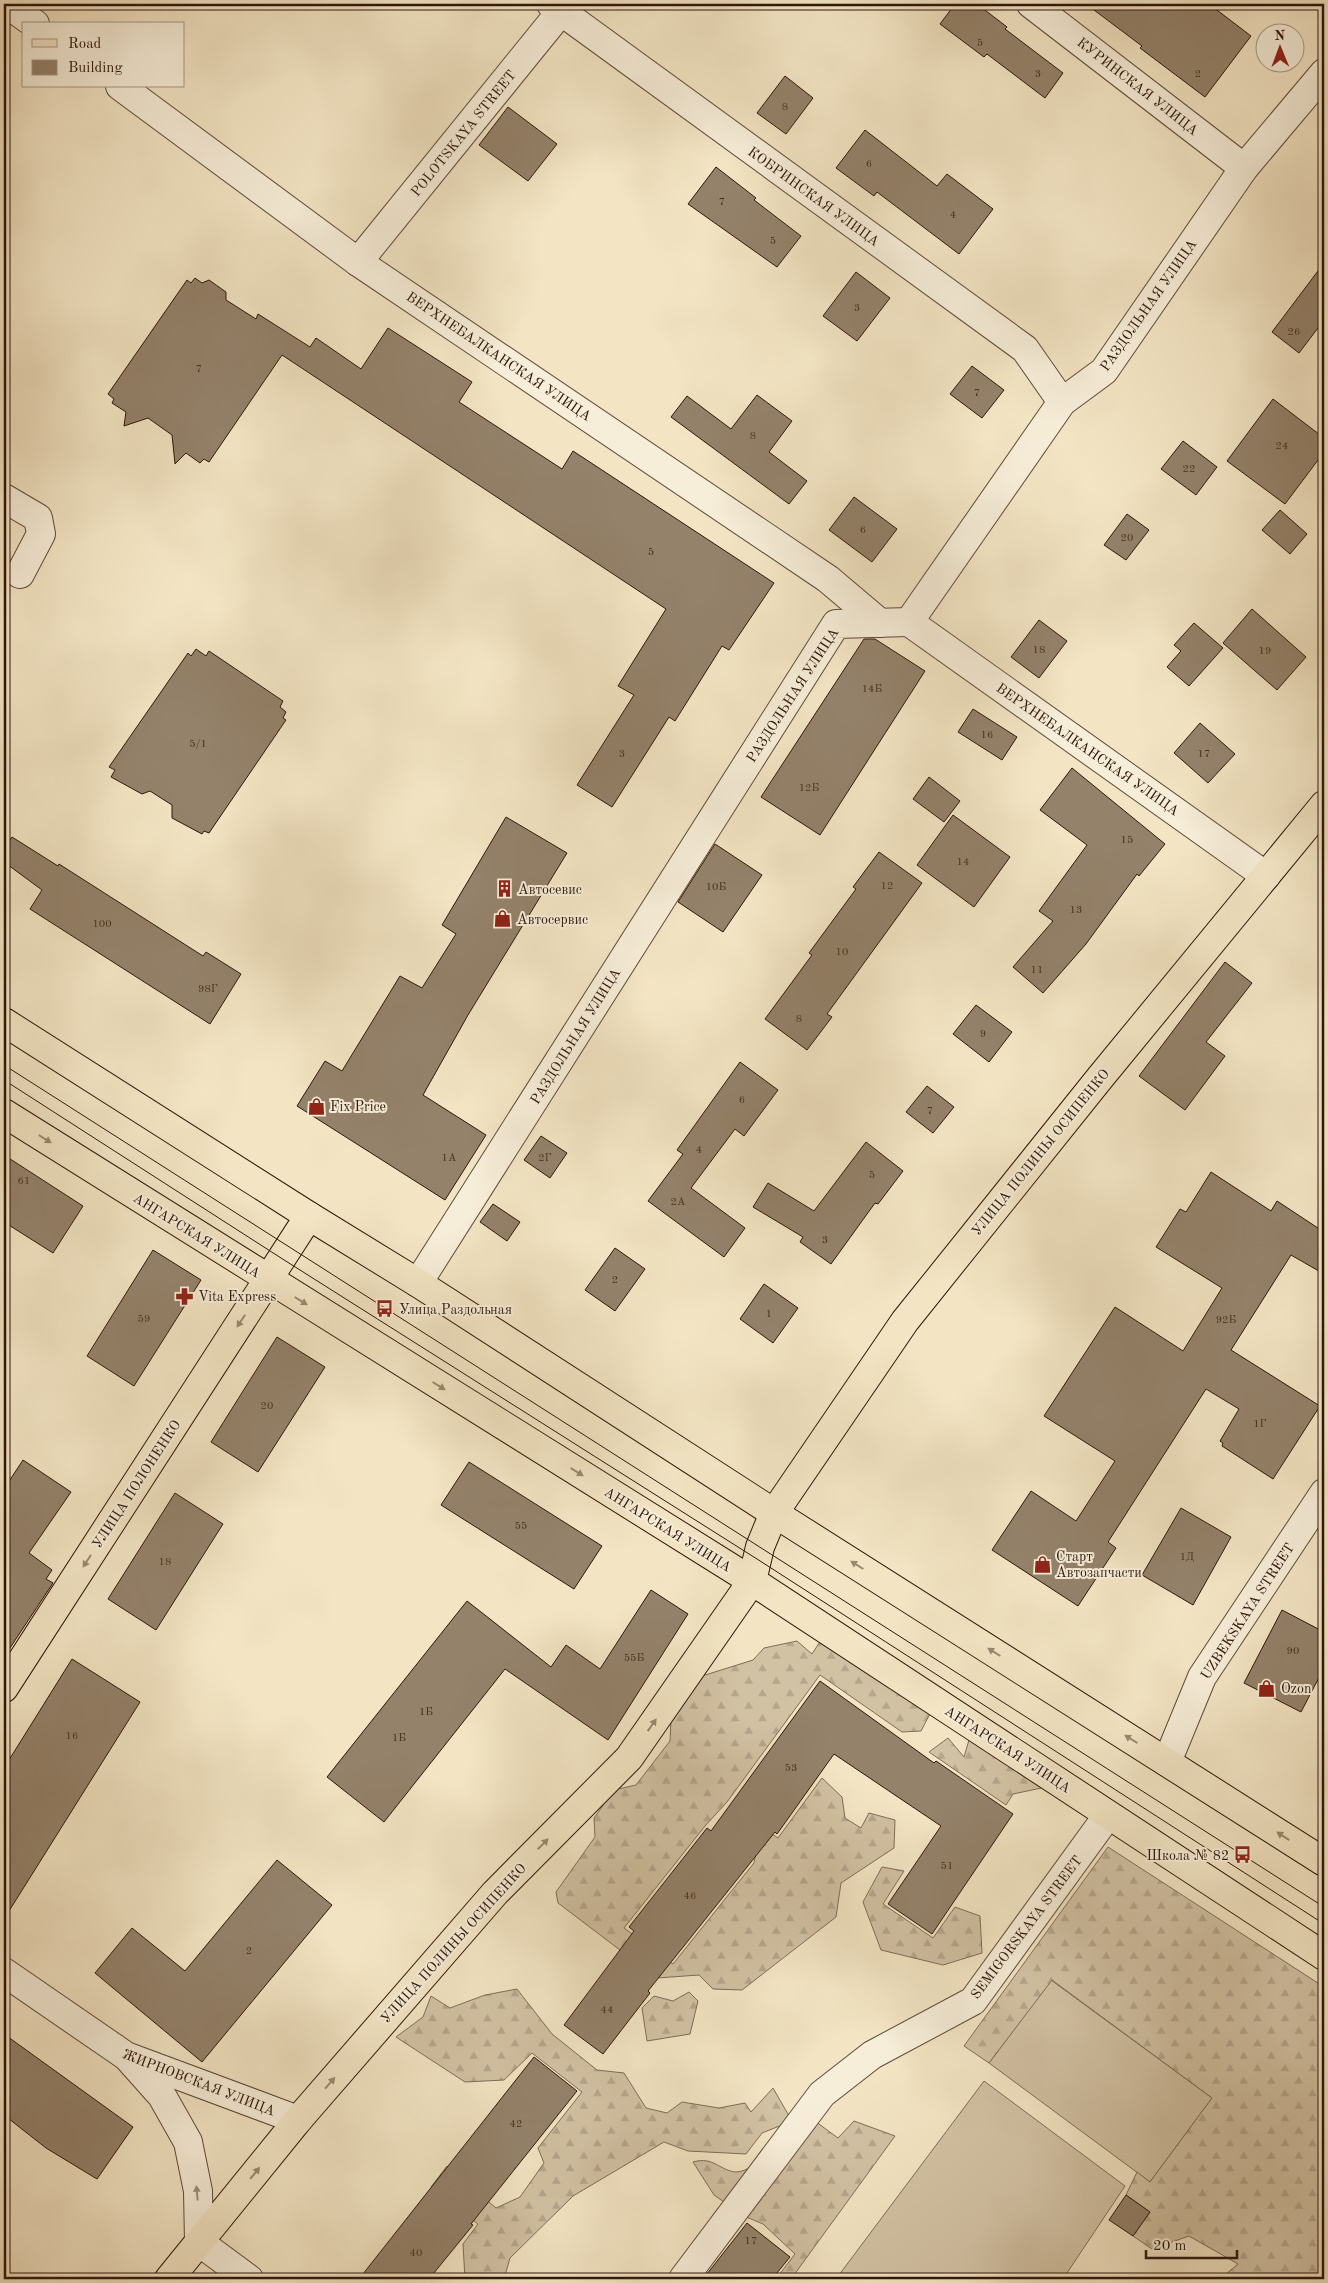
<svg xmlns="http://www.w3.org/2000/svg" width="1328" height="2283" font-family="'Old Standard TT',serif">
<style>
.grass{fill:#d2c2a4;stroke:#806c57}
.forest{fill:url(#forest-firs);stroke:#806c57}
.building{fill:#94826b;stroke:#2e160a}
.lines{fill:none;stroke-linecap:round;stroke-linejoin:round}
.minor-casing{stroke:#5f4a38;stroke-width:30}
.major-casing{stroke:#2e160a;stroke-width:30}
.minor{stroke:#f7eed9;stroke-width:28}
.major{stroke:#f3e5c4;stroke-width:28}
.tram{stroke:#2e160a;stroke-width:1}
.oneway{fill:#9a8870}
.oneway2{fill:#9d8d7c}
.labels{text-anchor:middle;stroke-width:4;stroke-linejoin:round;paint-order:stroke}
.number-label{font-size:11px;fill:#483122}
.street-label{font-size:14px;fill:#2e160a;stroke:#f7eed9}
.poi-label{font-size:14px;fill:#2e160a;stroke:#f7eed9;text-anchor:start}
</style>
<defs>
<pattern id="forest-firs" width="22" height="20" patternUnits="userSpaceOnUse" patternTransform="scale(1.25)"><rect width="22" height="20" fill="#d2c2a4"/><path d="M5 1l3.5 6h-7zM16 11l3.5 6h-7z" fill="#b5a68c"/></pattern>
</defs>
<rect width="100%" height="100%" fill="#f3e5c4"/>
<filter id="stains"><feTurbulence type="fractalNoise" baseFrequency=".004" numOctaves="4"/><feColorMatrix values="0 0 0 0 .2 0 0 0 0 .09 0 0 0 0 .02 0 0 0 .5 -.17"/></filter>
<radialGradient id="worn" r=".72"><stop offset=".6" stop-color="#630" stop-opacity="0"/><stop offset="1" stop-color="#630" stop-opacity=".3"/></radialGradient>
<g class="grass">
<path d="M1051 1980 1212 2098 1150 2182 989 2063Z"/>
<path d="M984 2081 1125 2186 1063 2279H836Z"/>
</g>
<g class="forest">
<path d="M823 1637 934 1706 921 1731 902 1732 820 1675 727 1802 705 1826 624 1928 673 1964 754 1863 760 1832H769L778 1838 822 1778 842 1797 845 1818 861 1828 869 1813 895 1820 894 1848 841 1883 836 1917 742 1990 713 1989 699 1975 657 1978 558 1903 556 1892 595 1837 594 1818 614 1790 636 1785 670 1741 671 1719 702 1676 753 1660 764 1648 797 1641 812 1654Z"/>
<path d="M971 1733 1051 1786 1013 1794 1006 1805 929 1752 948 1738 964 1757Z"/>
<path d="M1108 1847 1324 1987V2279H1220L1238 2264 1189 2236 1152 2249 1133 2236 1150 2212 1126 2195 1137 2172 1150 2182 1212 2098 1052 1980 989 2063 964 2046Z"/>
<path d="M882 1867 904 1871 883 1904 933 1938 955 1907 980 1916 982 1953 943 1965 881 1950 863 1902Z"/>
<path d="M517 1989 552 2034 597 2070 624 2073 646 2108 667 2113 682 2102 719 2108 745 2103 751 2112 773 2088 792 2121 762 2133 746 2154 688 2151 664 2142 573 2196 510 2258 504 2279H465L463 2244 478 2224 431 2187 447 2166 496 2208 520 2197 544 2163 538 2148 582 2092 532 2053 504 2080 465 2082 396 2037 423 2017 431 1996 450 2008 485 1995Z"/>
<path d="M689 1992 698 2001 690 2034 647 2041 642 2008 654 1996 673 2001Z"/>
<path d="M808 2116 838 2138 854 2121 895 2136 791 2279H776L795 2254 763 2224 744 2216 714 2195 693 2162C714 2156 720 2171 736 2172 757 2172 793 2130 808 2116Z"/>
</g>
<g class="building">
<path d="M955 4H977L1007 27 1005 29 1063 73 1045 98 987 54 984 57 940 24Z"/>
<path d="M1086 4H1209L1251 36 1205 97 1140 48 1142 46Z"/>
<path d="M785 76 813 98 786 134 757 113Z"/>
<path d="M508 107 557 144 528 181 479 145Z"/>
<path d="M865 130 937 186 947 174 993 209 959 254 877 192 874 196 836 168Z"/>
<path d="M716 167 756 198 754 200 801 236 777 267 688 204Z"/>
<path d="M1324 263V320L1299 353 1272 332Z"/>
<path d="M856 272 890 298 857 341 823 316Z"/>
<path d="M195 278 202 283 209 280 226 292V300L256 319 258 314 310 347 316 338 361 369 388 328 472 382 459 402 562 469 573 451 774 583 729 650 722 646 675 721 669 717 612 807 577 785 634 695 618 686 666 609 282 355 209 462 204 459 200 463 186 453 175 464 172 435 148 418 124 426 126 412 112 403 114 399 108 394 187 280 191 283Z"/>
<path d="M972 366 1004 390 982 418 950 394Z"/>
<path d="M757 395 792 421 769 452 807 481 789 504 671 417 687 396 731 429Z"/>
<path d="M1273 399 1324 438V452L1285 504 1227 461Z"/>
<path d="M1183 441 1217 467 1196 495 1161 469Z"/>
<path d="M854 497 897 529 872 562 829 530Z"/>
<path d="M1280 510 1307 534 1290 554 1262 530Z"/>
<path d="M1127 514 1149 530 1126 560 1104 545Z"/>
<path d="M1252 609 1306 657 1277 690 1223 643Z"/>
<path d="M1039 620 1067 641 1039 678 1011 657Z"/>
<path d="M1194 623 1223 648 1189 686 1167 667 1181 651 1174 645Z"/>
<path d="M864 639H875L925 671 820 835 761 797Z"/>
<path d="M196 649 206 656 209 651 283 701 280 707 286 712 283 718 286 720 209 833 204 831 202 834 172 818V805L150 791 142 794 111 777 115 770 109 767 188 653 191 656Z"/>
<path d="M973 709 1017 737 1002 760 958 732Z"/>
<path d="M1200 723 1235 754 1208 783 1174 753Z"/>
<path d="M1072 768 1165 844 1139 876 1137 874 1086 944 1043 993 1013 967 1053 921 1039 911 1087 845 1040 810Z"/>
<path d="M929 777 960 801 944 822 913 799Z"/>
<path d="M953 815 1010 857 974 907 917 865Z"/>
<path d="M506 817 567 853 468 1015 423 1095 486 1135 445 1200 297 1106 325 1061 342 1071 400 976 422 988 456 934 442 925Z"/>
<path d="M12 837 58 866 59 864 203 956 206 952 241 974 210 1024 30 909 42 890 4 862V849Z"/>
<path d="M715 844 762 875 723 932 678 902Z"/>
<path d="M879 852 922 883 827 1014 832 1017 807 1050 765 1019 812 955 809 953 856 889 853 887Z"/>
<path d="M1225 962 1252 983 1206 1042 1225 1056 1185 1110 1139 1076Z"/>
<path d="M976 1005 1012 1032 989 1062 953 1034Z"/>
<path d="M740 1062 778 1090 744 1136 735 1129 691 1188 745 1228 724 1257 648 1201 683 1154 677 1150Z"/>
<path d="M927 1086 954 1107 933 1133 906 1112Z"/>
<path d="M541 1136 567 1153 550 1178 524 1160Z"/>
<path d="M866 1142 903 1171 878 1204 875 1203 831 1264 800 1242 803 1237 753 1207 768 1183 814 1211Z"/>
<path d="M4 1155 83 1206 53 1253 4 1222Z"/>
<path d="M1211 1172 1271 1211 1277 1201 1324 1232V1274L1291 1255 1231 1350 1320 1406 1273 1479 1222 1446 1223 1443 1220 1441 1239 1409 1206 1389 1108 1542 1116 1548 1078 1606 992 1550 1031 1491 1076 1521 1115 1461 1044 1416 1115 1307 1183 1351 1222 1288 1156 1247 1180 1209 1186 1212Z"/>
<path d="M493 1204 520 1222 507 1241 480 1222Z"/>
<path d="M615 1248 645 1269 615 1311 585 1290Z"/>
<path d="M153 1250 201 1280 134 1386 87 1356Z"/>
<path d="M764 1284 798 1308 773 1343 740 1319Z"/>
<path d="M277 1337 325 1367 258 1472 211 1442Z"/>
<path d="M23 1460 71 1492 29 1553 52 1570 46 1579 53 1583 4 1657V1489Z"/>
<path d="M469 1462 602 1546 574 1589 441 1505Z"/>
<path d="M175 1493 223 1524 156 1630 108 1599Z"/>
<path d="M1181 1508 1231 1537 1193 1605 1142 1575Z"/>
<path d="M651 1590 688 1614 608 1740 505 1669 384 1822 327 1777 467 1601 551 1667 566 1645 600 1669Z"/>
<path d="M1282 1610 1324 1632V1668L1301 1712 1244 1683Z"/>
<path d="M72 1659 140 1702 4 1919V1768Z"/>
<path d="M820 1681 934 1763 936 1761 1013 1814 932 1934 888 1904 941 1826 834 1754 777 1834 775 1832 648 1991 650 1993 603 2054 564 2025 634 1931 629 1927 707 1828 711 1831Z"/>
<path d="M277 1860 332 1905 202 2062 95 1973 132 1928 185 1971Z"/>
<path d="M4 2034 133 2127 97 2179 46 2148 4 2115Z"/>
<path d="M534 2057 577 2091 471 2224 473 2225 429 2279H359Z"/>
<path d="M1126 2195 1150 2212 1133 2236 1109 2220Z"/>
<path d="M747 2223 790 2257 772 2279H703Z"/>
</g>
<g class="lines">
<defs>
<g id="minor">
<path d="M7 4 35 24"/>
<path d="M551 4 1025 349 1062 402"/>
<path d="M1031 4 1244 168"/>
<path d="M120 86 358 262 828 579 880 623"/>
<path d="M358 262 567 4"/>
<path d="M4 498 38 518 41 534 20 574"/>
<path d="M909 622 1266 876"/>
<path d="M418 1283 836 624 909 622 1062 402 1104 371 1244 168 1324 73"/>
<path d="M1167 1762 1202 1677 1324 1493"/>
<path d="M4 1972 126 2056 298 2120"/>
<path d="M129 2059 162 2096 188 2142 198 2191 199 2242 249 2279"/>
<path d="M683 2279 822 2094 872 2055 973 2001 1108 1815"/>
</g>
<g id="major">
<path d="M4 1022 309 1216 418 1283 774 1513 1324 1862"/>
<path d="M4 1113 752 1581 1324 1956"/>
<path d="M4 1688 309 1216"/>
<path d="M169 2279 298 2120 495 1893 629 1758 752 1581 760 1547 774 1513 905 1321 1099 1079 1324 805"/>
</g>
</defs>
<use href="#minor" class="minor-casing"/>
<use href="#major" class="major-casing"/>
<use href="#minor" class="minor"/>
<use href="#major" class="major"/>
<g class="tram">
<path d="M4 1065 1324 1907"/>
<path d="M4 1080 281 1258 757 1559 1324 1924"/>
</g>
</g>
<defs><path id="oneway-solid" d="M-6-.8H1V-3.2L6.5 0L1 3.2V.8H-6Z" transform="scale(1.25)"/></defs>
<g class="oneway">
<use href="#oneway-solid" transform="translate(45 1139) rotate(32)"/>
<use href="#oneway-solid" transform="translate(301 1301) rotate(32)"/>
<use href="#oneway-solid" transform="translate(241 1321) rotate(123)"/>
<use href="#oneway-solid" transform="translate(439 1386) rotate(32)"/>
<use href="#oneway-solid" transform="translate(577 1472) rotate(32)"/>
<use href="#oneway-solid" transform="translate(87 1561) rotate(123)"/>
<use href="#oneway-solid" transform="translate(857 1565) rotate(-148)"/>
<use href="#oneway-solid" transform="translate(994 1652) rotate(-148)"/>
<use href="#oneway-solid" transform="translate(652 1725) rotate(-55)"/>
<use href="#oneway-solid" transform="translate(1131 1739) rotate(-148)"/>
<use href="#oneway-solid" transform="translate(1283 1836) rotate(-147)"/>
<use href="#oneway-solid" transform="translate(543 1844) rotate(-45)"/>
<use href="#oneway-solid" transform="translate(330 2083) rotate(-49)"/>
<use href="#oneway-solid" transform="translate(255 2173) rotate(-51)"/>
</g>
<use class="oneway2" href="#oneway-solid" transform="translate(197 2193) rotate(-95)"/>
<defs>
<symbol id="building-bare" viewBox="-9 -9 18 18"><path d="M-4-6H4V6H1V3H-1V6H-4ZM-2.5-4.3h1.7v1.8h-1.7ZM.8-4.3h1.7v1.8H.8ZM-2.5-1h1.7V.8h-1.7ZM.8-1h1.7V.8H.8Z" fill="#8f2418" stroke="#f7eed9" stroke-width="2.5" paint-order="stroke"/></symbol>
<symbol id="shop-bare" viewBox="-9 -9 18 18"><path d="M-5-2.5h2.3a2.7 3.5 0 0 1 5.4 0H5L5.5 6h-11ZM-1.5-2.5h3a1.5 2.3 0 0 0-3 0Z" fill="#8f2418" stroke="#f7eed9" stroke-width="2.5" paint-order="stroke"/></symbol>
<symbol id="pharmacy-bare" viewBox="-9 -9 18 18"><path d="M-2-6h4v4h4v4h-4v4h-4v-4h-4v-4h4Z" fill="#8f2418" stroke="#f7eed9" stroke-width="2.5" paint-order="stroke"/></symbol>
<symbol id="bus-bare" viewBox="-9 -9 18 18"><path d="M-5-6H5V4H4V6H2V4H-2V6H-4V4H-5ZM-3.5-4V0h7V-4ZM-3.5 1.2v1.5H-2V1.2ZM2 1.2v1.5H3.5V1.2Z" fill="#8f2418" stroke="#f7eed9" stroke-width="2.5" paint-order="stroke"/></symbol>
</defs>
<g fill-rule="evenodd">
<use href="#building-bare" x="492" y="876" width="25" height="25"/>
<use href="#shop-bare" x="490" y="906" width="25" height="25"/>
<use href="#shop-bare" x="304" y="1094" width="25" height="25"/>
<use href="#pharmacy-bare" x="172" y="1284" width="25" height="25"/>
<use href="#bus-bare" x="372" y="1296" width="25" height="25"/>
<use href="#shop-bare" x="1030" y="1552" width="25" height="25"/>
<use href="#shop-bare" x="1254" y="1676" width="25" height="25"/>
<use href="#bus-bare" x="1230" y="1842" width="25" height="25"/>
</g>
<g class="labels">
<g class="number-label">
<text x="980" y="46">5</text>
<text x="1038" y="77">3</text>
<text x="1198" y="77">2</text>
<text x="785" y="110">8</text>
<text x="869" y="167">6</text>
<text x="722" y="205">7</text>
<text x="953" y="218">4</text>
<text x="773" y="244">5</text>
<text x="857" y="311">3</text>
<text x="1294" y="335">26</text>
<text x="199" y="372">7</text>
<text x="977" y="396">7</text>
<text x="753" y="439">8</text>
<text x="1282" y="449">24</text>
<text x="1189" y="472">22</text>
<text x="863" y="533">6</text>
<text x="1127" y="541">20</text>
<text x="651" y="555">5</text>
<text x="1039" y="653">18</text>
<text x="1265" y="654">19</text>
<text x="872" y="692">14Б</text>
<text x="987" y="738">16</text>
<text x="198" y="747">5/1</text>
<text x="622" y="757">3</text>
<text x="1204" y="757">17</text>
<text x="809" y="791">12Б</text>
<text x="1127" y="843">15</text>
<text x="963" y="865">14</text>
<text x="887" y="889">12</text>
<text x="716" y="890">10Б</text>
<text x="1076" y="913">13</text>
<text x="102" y="927">100</text>
<text x="842" y="955">10</text>
<text x="1037" y="973">11</text>
<text x="208" y="992">98Г</text>
<text x="799" y="1022">8</text>
<text x="983" y="1037">9</text>
<text x="742" y="1103">6</text>
<text x="930" y="1114">7</text>
<text x="699" y="1153">4</text>
<text x="449" y="1161">1А</text>
<text x="545" y="1161">2Г</text>
<text x="872" y="1178">5</text>
<text x="24" y="1184">61</text>
<text x="678" y="1205">2А</text>
<text x="825" y="1243">3</text>
<text x="615" y="1283">2</text>
<text x="769" y="1317">1</text>
<text x="144" y="1322">59</text>
<text x="1226" y="1323">92Б</text>
<text x="267" y="1409">20</text>
<text x="1260" y="1427">1Г</text>
<text x="521" y="1529">55</text>
<text x="1187" y="1560">1Д</text>
<text x="165" y="1565">18</text>
<text x="1293" y="1654">90</text>
<text x="634" y="1661">55Б</text>
<text x="426" y="1715">1Б</text>
<text x="72" y="1739">16</text>
<text x="399" y="1741">1Б</text>
<text x="791" y="1771">53</text>
<text x="947" y="1869">51</text>
<text x="690" y="1899">46</text>
<text x="249" y="1954">2</text>
<text x="607" y="2013">44</text>
<text x="516" y="2127">42</text>
<text x="751" y="2244">17</text>
<text x="416" y="2256">40</text>
</g>
<g class="street-label">
<text transform="translate(1138 86) rotate(38)" y="5">КУРИНСКАЯ УЛИЦА</text>
<text transform="translate(463 133) rotate(-51)" y="5">POLOTSKAYA STREET</text>
<text transform="translate(814 196) rotate(36)" y="5">КОБРИНСКАЯ УЛИЦА</text>
<text transform="translate(1148 305) rotate(-55)" y="5">РАЗДОЛЬНАЯ УЛИЦА</text>
<text transform="translate(499 356) rotate(34)" y="5">ВЕРХНЕБАЛКАНСКАЯ УЛИЦА</text>
<text transform="translate(792 695) rotate(-57)" y="5">РАЗДОЛЬНАЯ УЛИЦА</text>
<text transform="translate(1088 749) rotate(35)" y="5">ВЕРХНЕБАЛКАНСКАЯ УЛИЦА</text>
<text transform="translate(575 1036) rotate(-58)" y="5">РАЗДОЛЬНАЯ УЛИЦА</text>
<text transform="translate(1040 1152) rotate(-51)" y="5">УЛИЦА ПОЛИНЫ ОСИПЕНКО</text>
<text transform="translate(197 1235) rotate(32)" y="5">АНГАРСКАЯ УЛИЦА</text>
<text transform="translate(136 1484) rotate(-57)" y="5">УЛИЦА ПОЛОНЕНКО</text>
<text transform="translate(668 1529) rotate(32)" y="5">АНГАРСКАЯ УЛИЦА</text>
<text transform="translate(1247 1611) rotate(-57)" y="5">UZBEKSKAYA STREET</text>
<text transform="translate(1008 1749) rotate(33)" y="5">АНГАРСКАЯ УЛИЦА</text>
<text transform="translate(1026 1927) rotate(-53)" y="5">SEMIGORSKAYA STREET</text>
<text transform="translate(453 1943) rotate(-48)" y="5">УЛИЦА ПОЛИНЫ ОСИПЕНКО</text>
<text transform="translate(199 2082) rotate(21)" y="5">ЖИРНОВСКАЯ УЛИЦА</text>
</g>
<g class="poi-label">
<text x="518" y="894">Автосевис</text>
<text x="517" y="924">Автосервис</text>
<text x="330" y="1111">Fix Price</text>
<text x="198" y="1301">Vita Express</text>
<text x="399" y="1314">Улица Раздольная</text>
<text x="1056" y="1561">Старт<tspan x="1056" dy="16">Автозапчасти</tspan></text>
<text x="1281" y="1693">Ozon</text>
<text x="1229" y="1860" text-anchor="end">Школа № 82</text>
</g>
</g>
<rect width="1328" height="2283" fill="none" stroke="#f3e5c4" stroke-width="20"/>
<rect x="5" y="5" width="1318" height="2273" fill="none" stroke="#2e160a" stroke-width="2.5"/>
<rect x="10" y="10" width="1308" height="2263" fill="none" stroke="#2e160a"/>
<rect x="22" y="22" width="162" height="65" fill="#f7eed9" stroke="#a79886"/>
<rect x="32" y="39" width="25" height="8" fill="#f3e5c4" stroke="#a79886"/>
<text x="68" y="48" font-size="15" fill="#2e160a">Road</text>
<rect x="32" y="60" width="25" height="15" fill="#94826b" stroke="#a79886"/>
<text x="68" y="72" font-size="15" fill="#2e160a">Building</text>
<g transform="translate(1280 48) rotate(359)"><circle r="24" fill="#f7eed9" stroke="#a79886"/>
<path d="M0-4L9 19L0 12L-9 19Z" fill="#8f2418"/>
<text y="-8" font-size="14" font-weight="bold" text-anchor="middle" fill="#2e160a">N</text>
</g>
<path d="M1146 2250v8h91v-8" fill="none" stroke="#2e160a" stroke-width="2.5"/>
<text x="1153" y="2250" font-size="15" fill="#2e160a" stroke="#f7eed9" stroke-width="4" paint-order="stroke">20 m</text>
<rect width="100%" height="100%" filter="url(#stains)"/>
<rect width="100%" height="100%" fill="url(#worn)"/>
</svg>
